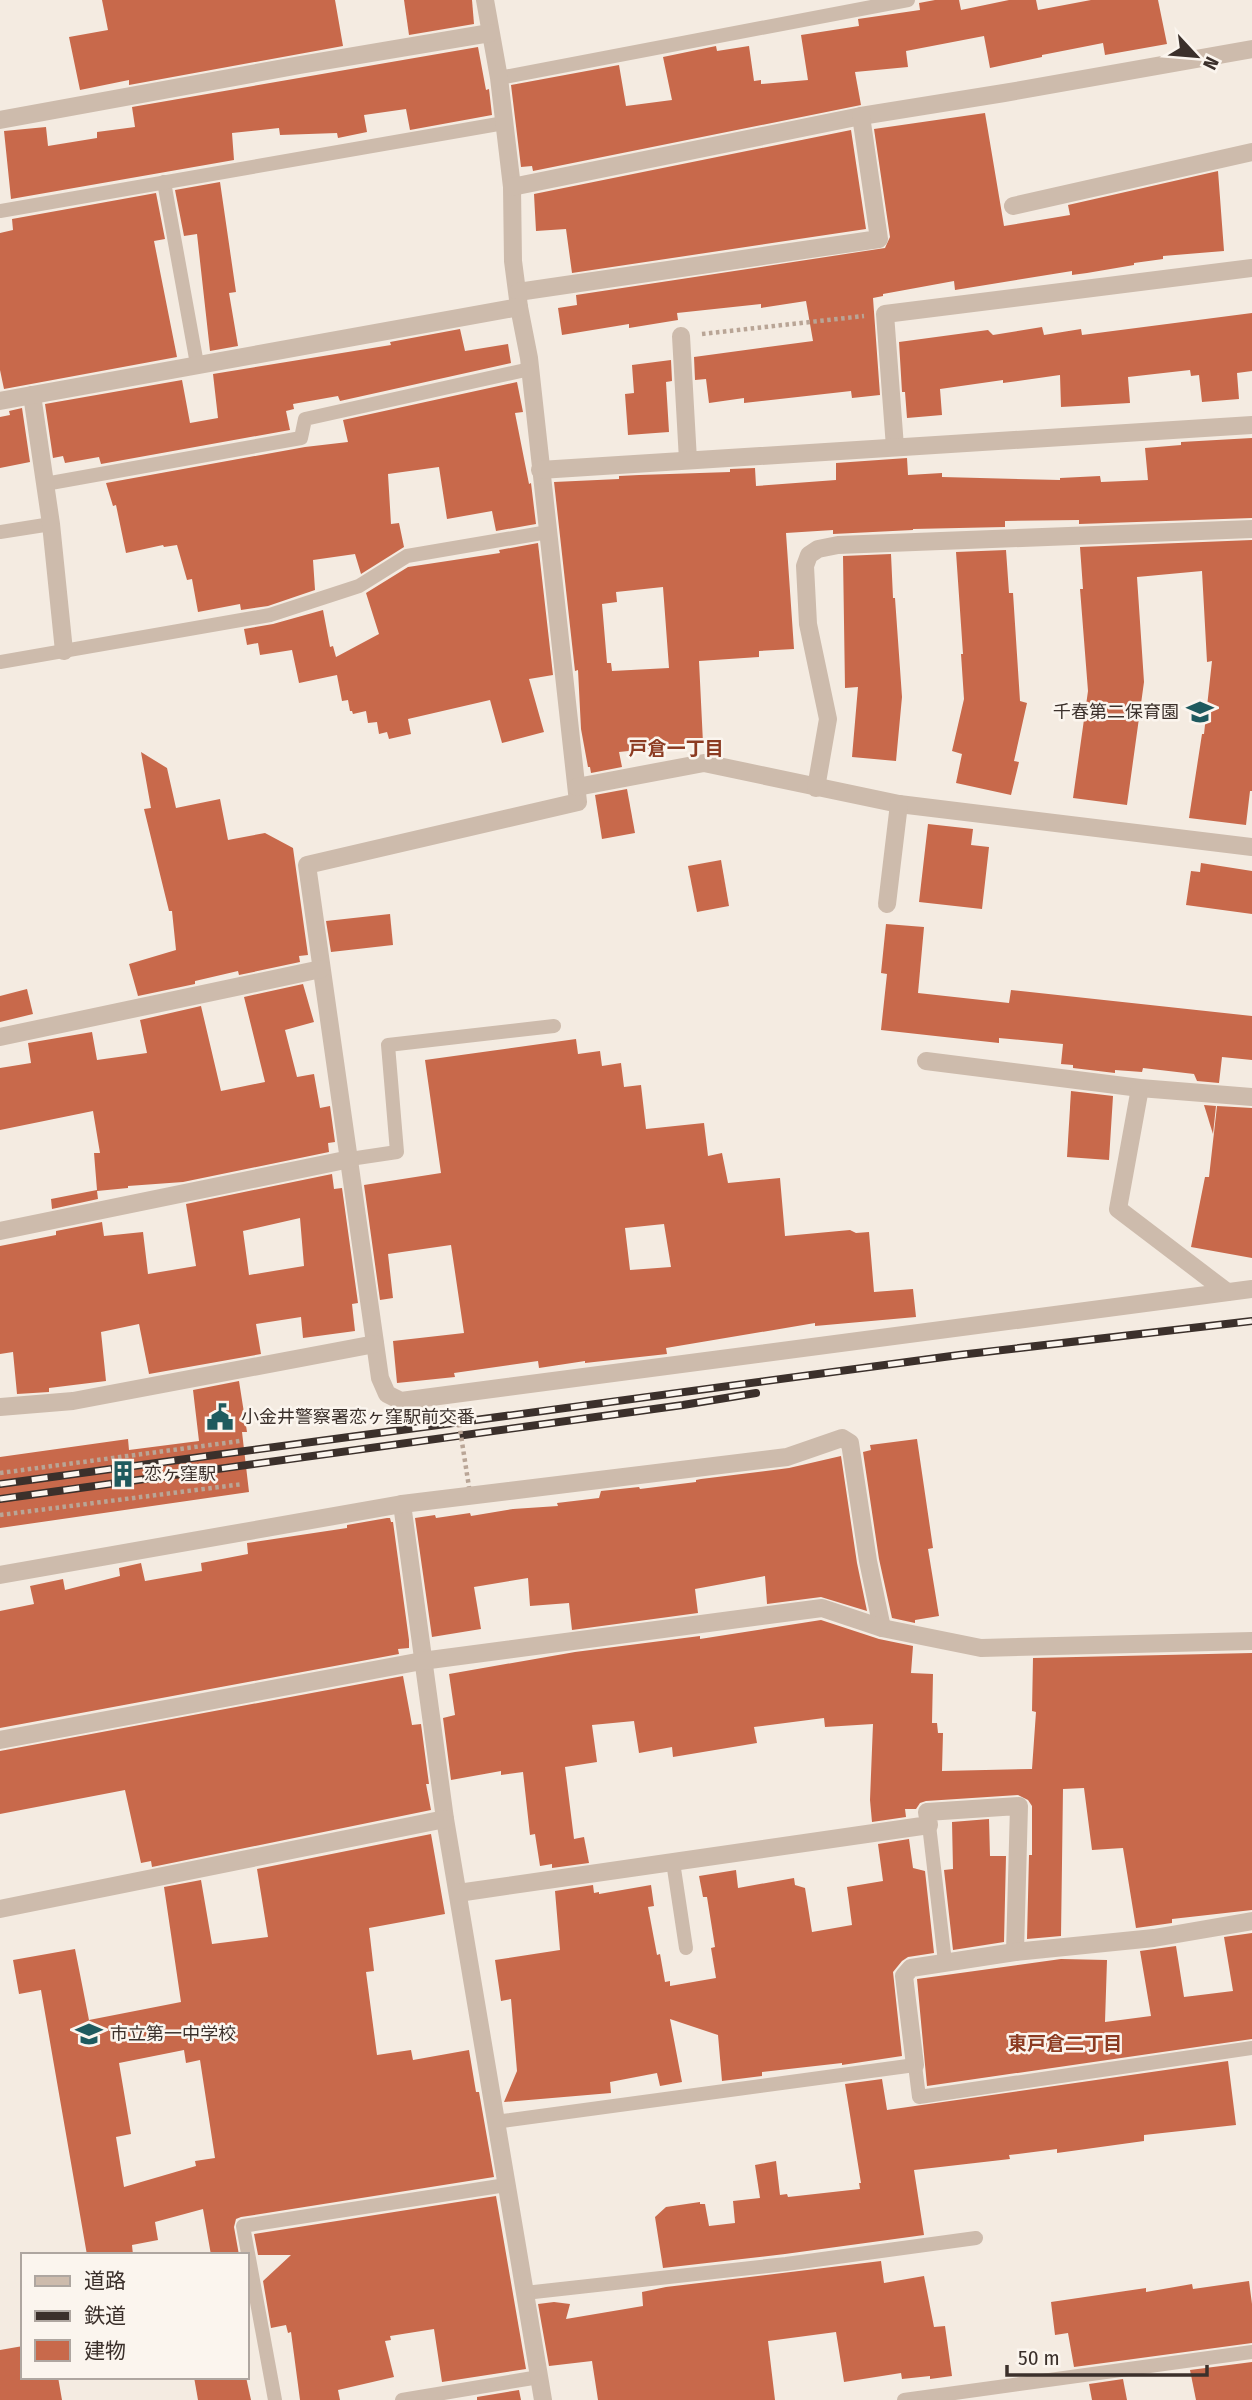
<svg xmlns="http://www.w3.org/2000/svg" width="1252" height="2400" font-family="'Fira Sans Condensed','Noto Sans JP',sans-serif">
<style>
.building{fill:#c8694b;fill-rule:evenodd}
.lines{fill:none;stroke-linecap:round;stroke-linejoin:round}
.path{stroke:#b9a596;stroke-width:4.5;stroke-dasharray:3.5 3.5;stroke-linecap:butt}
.service{stroke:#cdbbac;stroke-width:14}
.minor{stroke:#cdbbac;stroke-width:18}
.rail-casing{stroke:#3b302b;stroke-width:8}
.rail{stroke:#fbf5ee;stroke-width:5;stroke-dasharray:16;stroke-linecap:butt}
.path-bridge{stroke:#b9a596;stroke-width:4.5;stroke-dasharray:3.5 3.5;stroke-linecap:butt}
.labels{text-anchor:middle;stroke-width:5;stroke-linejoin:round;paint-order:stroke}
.poi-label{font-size:18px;fill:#3b302b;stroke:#fbf5ee;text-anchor:start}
.neighbourhood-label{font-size:19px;font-weight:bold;fill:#8c3b22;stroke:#fbf5ee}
</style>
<rect width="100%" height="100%" fill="#f4ebe1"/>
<g class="building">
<path d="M102 0H335L343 46 129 85V80L80 90 69 37 108 30Z"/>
<path d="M404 0H472L474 24 409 35Z"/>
<path d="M935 0H959L961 10 1009 0H1036L1038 10 1091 0H1158L1167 44 1105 55 1103 43 1042 55V57L990 68 984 36 906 51 908 67 855 72 861 105 533 171 532 166 521 167 511 85 619 65 626 106 672 100 663 57 716 46 717 51 749 46 754 81 761 80V84L808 80 801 35 859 26 858 19 920 10 919 3Z"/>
<path d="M478 47 486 90 489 89 492 115 410 130 406 109 364 115 367 132 338 138 337 133 280 135 279 128 232 133 234 160 11 199 4 131 46 127 48 146 97 138V132L135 127 132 107Z"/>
<path d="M985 113 1004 226 1070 215 1068 205 1218 171 1224 251 1163 256V259L1134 263V265L1087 273 1072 275V271L955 290 954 281 883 294V296L873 298 880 395 852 398 851 391 744 403V398L709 403 706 379 695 380 694 357 813 341 806 301 761 308V304L677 313 678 320 629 328V324L562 335 558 308 577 305 576 295 885 248 890 237 874 129Z"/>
<path d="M851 130 866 229 572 273 566 229 536 231 534 194Z"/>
<path d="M220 182 236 292 229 293 238 346 210 351 197 234 184 236 175 190Z"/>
<path d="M156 193 165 239 154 241 177 357 4 389 0 370V233L13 230 12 219Z"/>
<path d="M1252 313V371L1237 373 1239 399 1202 402 1199 375 1191 376 1190 370 1128 377 1130 403 1061 407 1060 375 1003 383V380L940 389 942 415 907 418 905 392H902L899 342 988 330 993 335 1042 327 1044 335 1081 329 1082 335Z"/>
<path d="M460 329 465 351 508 344 511 363 340 401 338 396 293 404 294 409 286 411 290 430 101 464 99 457 65 463 63 456 53 458 45 404 182 380 190 423 218 418 213 374 391 345 390 342Z"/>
<path d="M671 360 672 381 666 382 669 432 628 435 625 394 634 393 632 365Z"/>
<path d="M517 382 523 412 515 413 529 484 531 483 536 524 496 531 492 511 447 519 439 467 388 474 391 524 399 523 404 547 361 574 355 554 313 560 315 590 268 606 241 610 240 604 198 612 192 579 187 580 177 545 164 547 163 545 126 553 116 505 113 506 106 483 305 447 348 442 343 420Z"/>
<path d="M22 408 30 462 0 468V417L10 415 9 411Z"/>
<path d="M1252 438V518L1079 524V520L1005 521V527L913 529V530L833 534V530L786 533 794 649 759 651V657L699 661 703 743 619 752 622 767 591 773 590 767H588L581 729 578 670 575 671 554 482 619 479V476L639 475 730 472V469L755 468 756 486 836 480V463L907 458 908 475 942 473V477L1060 480V478L1100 476 1101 482 1148 480 1145 448 1181 445V442ZM663 587 669 668 612 671 611 663H607L602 604 617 602 616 592Z"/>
<path d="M1252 540V791H1250L1246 825 1189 818 1202 734H1204L1212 661 1207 662 1202 571 1137 577 1144 682 1127 805 1073 798 1088 691 1080 589H1083L1080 547Z"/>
<path d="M538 543 553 675 529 679 544 732 502 743 490 700 408 719 411 734 389 739 387 732 379 734 377 722 368 723 366 711 353 714 352 711H350L348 700 342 701 337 675 299 683 292 650 260 655 258 643 247 645 244 629 273 624 323 610 330 647 333 646 336 657 379 634 366 593 408 567 500 553 499 550Z"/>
<path d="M1006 550 1009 593H1013L1020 701 1027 703 1014 761 1019 762 1011 795 956 783 962 754 952 751 964 699 961 654H963L956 552Z"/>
<path d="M891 554 893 598H895L902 697 896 761 852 757 858 687 845 688 843 556Z"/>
<path d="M141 752 167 768 176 808 220 799 228 840 265 833 293 848 308 955 299 956 300 962 239 975 238 971 195 981V984L138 996 129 964 176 950 172 911H169L144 809 151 808Z"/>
<path d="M627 789 635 833 602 839 595 795Z"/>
<path d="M928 824 973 829 971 845 989 847 982 909 919 902Z"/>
<path d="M721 860 729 906 697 912 688 866Z"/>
<path d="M1201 863 1252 871V914L1186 905 1191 871 1200 872Z"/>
<path d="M390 914 393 945 331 952 326 921Z"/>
<path d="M886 924 924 927 918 993 1009 1003 1011 990 1252 1016V1060L1222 1057 1219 1083 1197 1081 1194 1074 1143 1068 1142 1072 1115 1070V1073L1073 1068V1065L1061 1064 1063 1044 999 1038V1043L881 1030 887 974 881 973Z"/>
<path d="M303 984 314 1022 285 1030 297 1077 314 1074 320 1108 330 1106 335 1142 328 1143 329 1152 183 1182 128 1186V1188L97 1191 98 1199 52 1209 51 1199 97 1190 94 1153H100L93 1111 0 1130V1068L31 1063 28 1043 92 1032 97 1060 147 1053 140 1020 201 1006 221 1091 265 1082 244 997Z"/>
<path d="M27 989 33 1014 0 1022V996Z"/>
<path d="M576 1039 578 1054 600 1051 602 1066 621 1063 624 1087 641 1085 646 1129 704 1123 708 1156 722 1153 728 1183 780 1178 785 1236 850 1230 856 1233 869 1232 874 1292 913 1289 916 1317 815 1326V1323L666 1348 667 1354 585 1363V1361L539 1368 538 1361 454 1373 455 1377 397 1383 393 1341 464 1333 451 1245 388 1254 393 1298 380 1300 364 1185 441 1173 425 1060ZM664 1224 671 1267 630 1270 625 1228Z"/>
<path d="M1071 1091 1113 1096 1109 1160 1067 1157Z"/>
<path d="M1204 1105 1216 1106 1213 1134Z"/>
<path d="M1217 1106 1252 1108V1258L1191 1247 1205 1177H1209Z"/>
<path d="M332 1174 334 1189 342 1188 358 1303 352 1304 355 1331 303 1338 301 1317 256 1324 261 1354 149 1374 139 1324 101 1332 106 1381 49 1388V1392L17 1394 13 1352 0 1354V1246L56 1235V1231L102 1222 104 1236 143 1232 148 1274 196 1266 186 1204ZM300 1218 304 1266 249 1275 243 1231Z"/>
<path d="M239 1381 247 1432H242L249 1492 0 1528V1457L128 1439 129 1450 199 1441 193 1390Z"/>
<path d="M917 1439 933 1548 928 1549 939 1616 915 1620V1623L892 1618 879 1559 863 1452 871 1450 870 1445Z"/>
<path d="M841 1456 857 1563 867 1611 821 1597 767 1604 765 1576 695 1589 698 1613 572 1630 569 1603 530 1606 528 1578 474 1587 481 1629 432 1637 415 1518 435 1515 436 1518 470 1513 471 1516 513 1509 558 1506 557 1503 599 1498 601 1491 639 1487 640 1489 696 1482V1480L701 1479 789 1468Z"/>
<path d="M387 1518H390L391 1522H393L409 1640V1648L398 1649 399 1654 0 1728V1611L34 1604 30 1586 63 1579 65 1590 120 1576 119 1568 141 1563 145 1581 202 1571 201 1563 248 1554 247 1543 347 1528V1525Z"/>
<path d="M821 1620 879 1639 913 1646 911 1673 933 1674 932 1723H937L938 1733H943L942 1771 1032 1769 1036 1712 1032 1711 1033 1658 1252 1653V1910L1172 1919V1923L1136 1928 1123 1848 1092 1850 1084 1788 1063 1789 1061 1936 1027 1939 1029 1855H1032V1806L1028 1800 1018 1795 926 1801 920 1803 916 1809H905L906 1817 872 1822 870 1800 873 1724 825 1727 824 1718 754 1727 757 1743 673 1757 672 1747 639 1753 634 1721 592 1725 597 1762 565 1767 574 1839 584 1837 589 1863 552 1868V1864L540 1866 535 1834 530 1835 523 1772 501 1775V1771L451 1780 443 1718 455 1715 449 1674 575 1652 700 1636V1639Z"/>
<path d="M403 1676 412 1725 421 1724 429 1784H426L431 1810 152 1867 151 1861 141 1863 125 1790 0 1814V1751Z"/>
<path d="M989 1819 990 1856H1006L1004 1942 953 1950 944 1870 953 1869 952 1822Z"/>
<path d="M431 1834 445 1914 369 1928 374 1971 366 1972 377 2055 411 2050 413 2060 469 2050 476 2092H479L494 2177 241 2217 236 2219 234 2227 239 2255H211L203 2209 155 2222 158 2240 132 2245 133 2255H87L41 1990 19 1994 13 1960 75 1949 89 2020 181 2002 164 1887 201 1880 212 1944 268 1937 257 1869ZM184 2050 186 2063 200 2060 215 2158 195 2161 196 2166 124 2187 116 2137 131 2134 119 2063Z"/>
<path d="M909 1839 913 1868 925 1871 934 1953 908 1957 902 1961 893 1972 902 2056 842 2065V2063L762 2072V2076L722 2081 718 2035 670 2019 682 2082 660 2086 657 2073 610 2082 611 2093 504 2102 517 2071 511 1999 501 2001 495 1960 560 1950 555 1891 593 1885 594 1893 599 1892V1894L651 1885 654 1906 648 1907 657 1955 660 1954 665 1982 670 1981V1986L716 1978 711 1948 715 1947 707 1897H703L699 1876 736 1870 738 1888 794 1878 795 1885 805 1888 812 1932 852 1925 847 1887 883 1881 878 1844Z"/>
<path d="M1252 1933V2039L927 2086 917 1979 1061 1959 1107 1960 1105 2022 1151 2016 1140 1951 1176 1946 1184 1997 1233 1991 1224 1937Z"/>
<path d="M1228 2061 1236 2125 1144 2135V2141L1057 2153V2149L1009 2155 1010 2159 914 2170 924 2235 785 2254 663 2268 655 2217 666 2207 700 2202V2204H705L709 2226 735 2223 733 2201 760 2198 755 2165 776 2161 780 2195 787 2194 788 2197 860 2189 859 2183H861L845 2084 882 2079 887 2110Z"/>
<path d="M496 2196 526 2369 442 2382 434 2329 390 2336 391 2340 385 2341 394 2377 338 2390 340 2400H300L291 2332 288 2333 286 2325 271 2328 263 2281 291 2255H258L254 2234Z"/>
<path d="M881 2261 884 2283 924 2276 934 2327 945 2326 952 2376 930 2379V2376L902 2379 901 2373 844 2382 836 2332 768 2341 775 2400H598L592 2361 549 2366 538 2304 554 2302 570 2304 566 2319 643 2306 642 2292 666 2287Z"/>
<path d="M1249 2281 1252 2304V2343L1074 2367 1068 2333 1055 2335 1051 2302 1146 2288V2292L1192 2284 1193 2289Z"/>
<path d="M23 2346V2377H58L62 2400H0V2350Z"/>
<path d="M1252 2362V2400H1196L1190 2370Z"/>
<path d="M194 2377H246L251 2400H198Z"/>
<path d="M1123 2379 1127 2400H1092L1089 2384Z"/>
<path d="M519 2390 521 2400H477V2397Z"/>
</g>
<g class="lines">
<g class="path">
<path d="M702 334 864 316"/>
<path d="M0 1473 240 1441"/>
<path d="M0 1515 243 1484"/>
</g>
<g class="service">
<path d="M499 78 908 0"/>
<path d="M164 182 197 364"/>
<path d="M0 211 504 123"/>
<path d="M45 484 301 438 305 419 530 369"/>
<path d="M0 532 51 524"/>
<path d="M0 662 270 615 359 586 407 556 548 532"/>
<path d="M350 1159 397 1152 388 1045 554 1026"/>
<path d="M929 1825 945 1962"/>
<path d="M673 1862 686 1948"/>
<path d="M495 2122 915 2065 919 2097 1252 2048"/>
<path d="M525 2293 786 2264 976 2238"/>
<path d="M275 2400 243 2226 506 2185"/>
<path d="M402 2400 539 2377"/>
<path d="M904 2400 1252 2352"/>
</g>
<g class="minor">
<path d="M485 0 499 78 512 187 513 261 519 307 529 358 578 802 307 865 380 1378 387 1394 401 1401 1252 1289"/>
<path d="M0 120 300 65 490 33"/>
<path d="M512 187 861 116 1004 93 1252 49"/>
<path d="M1013 206 1252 152"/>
<path d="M518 292 879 239 861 116"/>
<path d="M681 336 688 460"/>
<path d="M32 395 51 524 64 651"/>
<path d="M0 401 519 307"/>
<path d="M895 447 885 314 1252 268"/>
<path d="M540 470 1252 425"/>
<path d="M577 787 704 763 899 804 1252 847"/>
<path d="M816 788 828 719 808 624 805 566 809 555 818 549 838 545 1252 529"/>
<path d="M887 904 899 804"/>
<path d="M0 1037 321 969"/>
<path d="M926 1061 1140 1088 1252 1097"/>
<path d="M1140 1088 1118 1209 1227 1292"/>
<path d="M0 1231 350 1159"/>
<path d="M0 1407 73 1401 375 1344"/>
<path d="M402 1504 445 1819 543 2400"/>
<path d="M0 1575 402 1504 787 1457 842 1438 850 1443 868 1561 882 1628"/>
<path d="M0 1740 422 1661 822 1608 882 1628 981 1648 1252 1641"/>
<path d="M458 1893 929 1825 927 1812 1019 1806 1015 1952"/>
<path d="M0 1909 445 1819"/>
<path d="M915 2065 904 1976 911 1968 1015 1952 1154 1938 1252 1921"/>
</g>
<defs>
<g id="rail">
<path d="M0 1484 959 1355 1252 1321"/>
<path d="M0 1499 683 1405 756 1393"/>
</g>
</defs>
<use href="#rail" class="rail-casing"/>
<use href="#rail" class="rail"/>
<path class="path-bridge" d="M457 1410 469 1487"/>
</g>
<defs>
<symbol id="school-bare" viewBox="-9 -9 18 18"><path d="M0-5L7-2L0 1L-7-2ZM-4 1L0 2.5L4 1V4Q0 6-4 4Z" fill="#1f5a5e" stroke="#fbf5ee" stroke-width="2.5" paint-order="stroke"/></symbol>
<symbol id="civic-bare" viewBox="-9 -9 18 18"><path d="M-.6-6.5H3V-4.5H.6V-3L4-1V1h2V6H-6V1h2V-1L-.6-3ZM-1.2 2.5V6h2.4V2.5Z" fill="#1f5a5e" stroke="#fbf5ee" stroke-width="2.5" paint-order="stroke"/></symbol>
<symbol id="building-bare" viewBox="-9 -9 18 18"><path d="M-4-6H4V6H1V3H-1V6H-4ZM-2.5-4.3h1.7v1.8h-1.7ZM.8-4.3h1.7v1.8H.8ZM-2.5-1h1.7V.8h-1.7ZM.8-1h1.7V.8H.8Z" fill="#1f5a5e" stroke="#fbf5ee" stroke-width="2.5" paint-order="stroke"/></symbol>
</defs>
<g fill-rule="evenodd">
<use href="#school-bare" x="1181" y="693" width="38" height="38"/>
<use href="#civic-bare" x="201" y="1398" width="38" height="38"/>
<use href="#building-bare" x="104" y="1455" width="38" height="38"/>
<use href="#school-bare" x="70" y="2015" width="38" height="38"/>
</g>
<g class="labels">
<g class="poi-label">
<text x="1179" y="718" text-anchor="end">千春第二保育園</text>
<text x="241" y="1423">小金井警察署恋ヶ窪駅前交番</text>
<text x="144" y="1480">恋ヶ窪駅</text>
<text x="110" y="2040">市立第一中学校</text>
</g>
<g class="neighbourhood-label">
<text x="676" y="755">戸倉一丁目</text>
<text x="1065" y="2050">東戸倉二丁目</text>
</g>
</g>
<rect x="21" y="2253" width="228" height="126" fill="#fbf5ee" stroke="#aea6a0" stroke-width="2"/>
<rect x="35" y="2276" width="35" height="10" fill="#cdbbac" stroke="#aea6a0" stroke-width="2"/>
<text x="84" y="2288" font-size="21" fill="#3b302b">道路</text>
<rect x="35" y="2311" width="35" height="10" fill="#3b302b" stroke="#aea6a0" stroke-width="2"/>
<text x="84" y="2323" font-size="21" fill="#3b302b">鉄道</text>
<rect x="35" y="2340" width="35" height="21" fill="#c8694b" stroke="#aea6a0" stroke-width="2"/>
<text x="84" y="2358" font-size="21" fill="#3b302b">建物</text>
<g transform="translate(1196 56) rotate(116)" stroke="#fbf5ee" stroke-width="5" paint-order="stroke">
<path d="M0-5L12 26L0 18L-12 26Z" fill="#3b302b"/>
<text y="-10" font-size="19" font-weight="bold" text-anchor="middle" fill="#3b302b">N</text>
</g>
<path d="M1007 2365v10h200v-10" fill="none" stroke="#3b302b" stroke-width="3.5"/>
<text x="1018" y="2365" font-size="21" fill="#3b302b" stroke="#fbf5ee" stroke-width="5" paint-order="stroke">50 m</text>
</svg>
